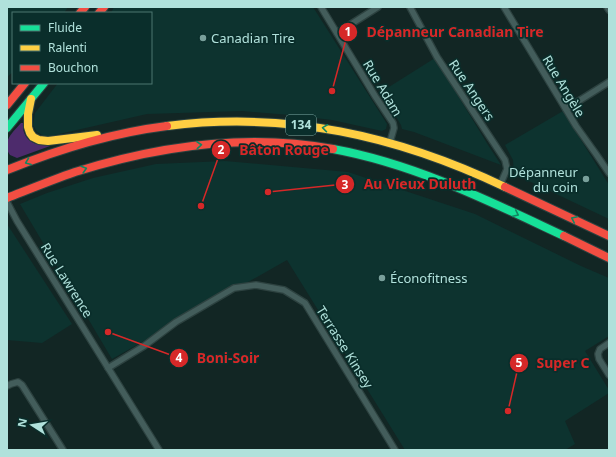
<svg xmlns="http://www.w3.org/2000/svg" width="616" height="457" font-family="'Noto Sans',sans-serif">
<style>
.built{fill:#0d332f}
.green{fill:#4d2b6c}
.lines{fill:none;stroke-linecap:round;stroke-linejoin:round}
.street-casing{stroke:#2d4240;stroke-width:8}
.fast-casing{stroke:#2d4240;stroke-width:10}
.slow-casing{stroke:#2d4240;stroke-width:10}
.jam-casing{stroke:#2d4240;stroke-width:10}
.street{stroke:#435d5b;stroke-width:5.5}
.fast{stroke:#16e098;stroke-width:8}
.slow{stroke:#ffcf43;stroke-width:8}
.jam{stroke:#f24e42;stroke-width:8}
.oneway{stroke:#108762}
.poi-dot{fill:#79a09b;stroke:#0a2e2b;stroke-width:1.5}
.labels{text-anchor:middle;stroke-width:3.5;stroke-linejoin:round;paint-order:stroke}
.shield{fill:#0a2e2b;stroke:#7eaba6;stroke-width:1}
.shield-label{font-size:12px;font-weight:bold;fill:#b0e1db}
.poi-label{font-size:13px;fill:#b0e1db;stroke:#0a2e2b;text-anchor:start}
.street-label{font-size:13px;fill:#b0e1db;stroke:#0a2e2b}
.leader{fill:none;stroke:#d62828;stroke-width:1.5}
.callout-dot{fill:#d62828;stroke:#0a2e2b;stroke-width:1.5}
.mark-label{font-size:12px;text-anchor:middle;font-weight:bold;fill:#fff}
.callout-label{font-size:14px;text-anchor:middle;font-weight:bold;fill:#d62828;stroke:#0a2e2b;stroke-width:3.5;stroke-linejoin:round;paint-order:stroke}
</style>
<rect width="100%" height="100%" fill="#122624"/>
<g class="built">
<path d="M7 7H68L64 13H13V72L7 77Z"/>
<path d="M114 7H313L387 124 386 129 382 131 332 120 290 115 242 111 147 114 46 137 37 132 33 125 35 113 58 83H151V13H111Z"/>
<path d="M435 58 488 145 501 165 414 132 402 129 401 125 381 92Z"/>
<path d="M563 111 609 185V219L514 174 513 160 505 145Z"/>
<path d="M225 161 348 172 475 214 581 266 609 278V336L585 351 609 390V393L565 421 575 444 565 450H405L287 260 112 359 20 204 47 193 93 178 156 164Z"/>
<path d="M7 224 72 324 42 343 7 340Z"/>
</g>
<path class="green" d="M21 123H23C22 140 34 146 49 145L50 146 17 158 10 155C1 142 13 132 21 123Z"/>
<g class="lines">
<defs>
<g id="street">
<path d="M321 7 375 96 393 123 394 128 390 142"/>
<path d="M410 7 437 57 505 160 507 169 500 185"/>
<path d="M504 7 576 126 596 154 609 173"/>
<path d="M607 7 609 10"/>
<path d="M337 33 378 7"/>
<path d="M566 109 609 82"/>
<path d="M7 202 17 221 159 450"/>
<path d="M609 343 600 349 598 354 599 359 609 375"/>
<path d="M108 368 144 346 176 322 234 288 256 285 284 290 305 303 395 450"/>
<path d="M7 386 11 384 18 382 22 385 63 450"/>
</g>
<g id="fast">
<path d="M7 128 44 83"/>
<path d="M333 149C415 164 489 201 564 236"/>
</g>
<g id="slow">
<path d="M31 99 28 114V127L30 133 33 137 39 140 48 141 97 135"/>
<path d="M167 126C287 111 396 135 505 187"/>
</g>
<g id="jam">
<path d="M80 13 85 7"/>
<path d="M99 13 104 7"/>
<path d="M7 105 25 83"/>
<path d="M7 170C59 149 111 133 167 126"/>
<path d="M505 187 609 236"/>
<path d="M7 198C30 189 52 180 75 172 158 146 247 133 333 149"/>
<path d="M564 236 609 258"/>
</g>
</defs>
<use href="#street" class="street-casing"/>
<use href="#fast" class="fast-casing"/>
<use href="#slow" class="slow-casing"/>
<use href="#jam" class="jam-casing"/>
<use href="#street" class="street"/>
<use href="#fast" class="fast"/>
<use href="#slow" class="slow"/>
<use href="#jam" class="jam"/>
</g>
<defs><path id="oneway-chevron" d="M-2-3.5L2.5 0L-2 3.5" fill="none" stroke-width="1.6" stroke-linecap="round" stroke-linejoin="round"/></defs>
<g class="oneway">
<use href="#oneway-chevron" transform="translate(325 128) rotate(-172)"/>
<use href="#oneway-chevron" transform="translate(199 145) rotate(-5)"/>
<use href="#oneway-chevron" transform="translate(28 162) rotate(159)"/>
<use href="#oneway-chevron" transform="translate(84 169) rotate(-17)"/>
<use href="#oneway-chevron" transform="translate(516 214) rotate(25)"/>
<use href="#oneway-chevron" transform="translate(574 219) rotate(-155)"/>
</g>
<g class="poi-dot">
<circle cx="203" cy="38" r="4"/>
<circle cx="586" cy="179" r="4"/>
<circle cx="382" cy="278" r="4"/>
</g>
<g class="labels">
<rect class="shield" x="286" y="115" width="30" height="20" rx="3"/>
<g class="shield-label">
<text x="301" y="129">134</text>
</g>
<g class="poi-label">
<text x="211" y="43">Canadian Tire</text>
<text x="578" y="177" text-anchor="end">Dépanneur<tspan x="578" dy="15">du coin</tspan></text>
<text x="390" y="283">Éconofitness</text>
</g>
<g class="street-label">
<text transform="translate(564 86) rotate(59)" y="5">Rue Angèle</text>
<text transform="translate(383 88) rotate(59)" y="5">Rue Adam</text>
<text transform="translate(472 90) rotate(56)" y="5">Rue Angers</text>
<text transform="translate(67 280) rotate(58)" y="5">Rue Lawrence</text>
<text transform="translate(345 347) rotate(58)" y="5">Terrasse Kinsey</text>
</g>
</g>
<path class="leader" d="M332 91L348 32M201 206L221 150M268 192L345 184M108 332L179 358M508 411L519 363"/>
<g class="callout-dot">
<circle cx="332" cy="91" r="4"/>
<circle cx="201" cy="206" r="4"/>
<circle cx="268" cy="192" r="4"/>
<circle cx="108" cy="332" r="4"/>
<circle cx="508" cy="411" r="4"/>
<circle cx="348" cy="32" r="10"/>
<circle cx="221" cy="150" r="10"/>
<circle cx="345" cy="184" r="10"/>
<circle cx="179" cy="358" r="10"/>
<circle cx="519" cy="363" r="10"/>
</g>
<g class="mark-label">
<text x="348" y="36">1</text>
<text x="221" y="154">2</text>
<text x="345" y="189">3</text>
<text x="179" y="362">4</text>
<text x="519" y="367">5</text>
</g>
<g class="callout-label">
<text x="455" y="37">Dépanneur Canadian Tire</text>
<text x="284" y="155">Bâton Rouge</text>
<text x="420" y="189">Au Vieux Duluth</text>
<text x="228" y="363">Boni-Soir</text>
<text x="563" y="368">Super C</text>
</g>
<rect width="616" height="457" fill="none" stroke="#b0e1db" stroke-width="16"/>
<rect x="12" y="12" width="140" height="72" fill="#0a2e2b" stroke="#4c7671"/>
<rect x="20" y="25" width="20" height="6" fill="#16e098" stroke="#4c7671"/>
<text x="48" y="32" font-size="12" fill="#b0e1db">Fluide</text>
<rect x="20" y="45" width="20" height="6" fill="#ffcf43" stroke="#4c7671"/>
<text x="48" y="52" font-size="12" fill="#b0e1db">Ralenti</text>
<rect x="20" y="65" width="20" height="6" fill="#f24e42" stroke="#4c7671"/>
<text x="48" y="72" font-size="12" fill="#b0e1db">Bouchon</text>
<g transform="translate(32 425) rotate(282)" stroke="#0a2e2b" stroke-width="3" paint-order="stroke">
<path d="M0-3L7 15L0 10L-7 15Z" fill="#b0e1db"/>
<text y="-6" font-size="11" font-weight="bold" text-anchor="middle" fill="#b0e1db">N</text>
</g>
</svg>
